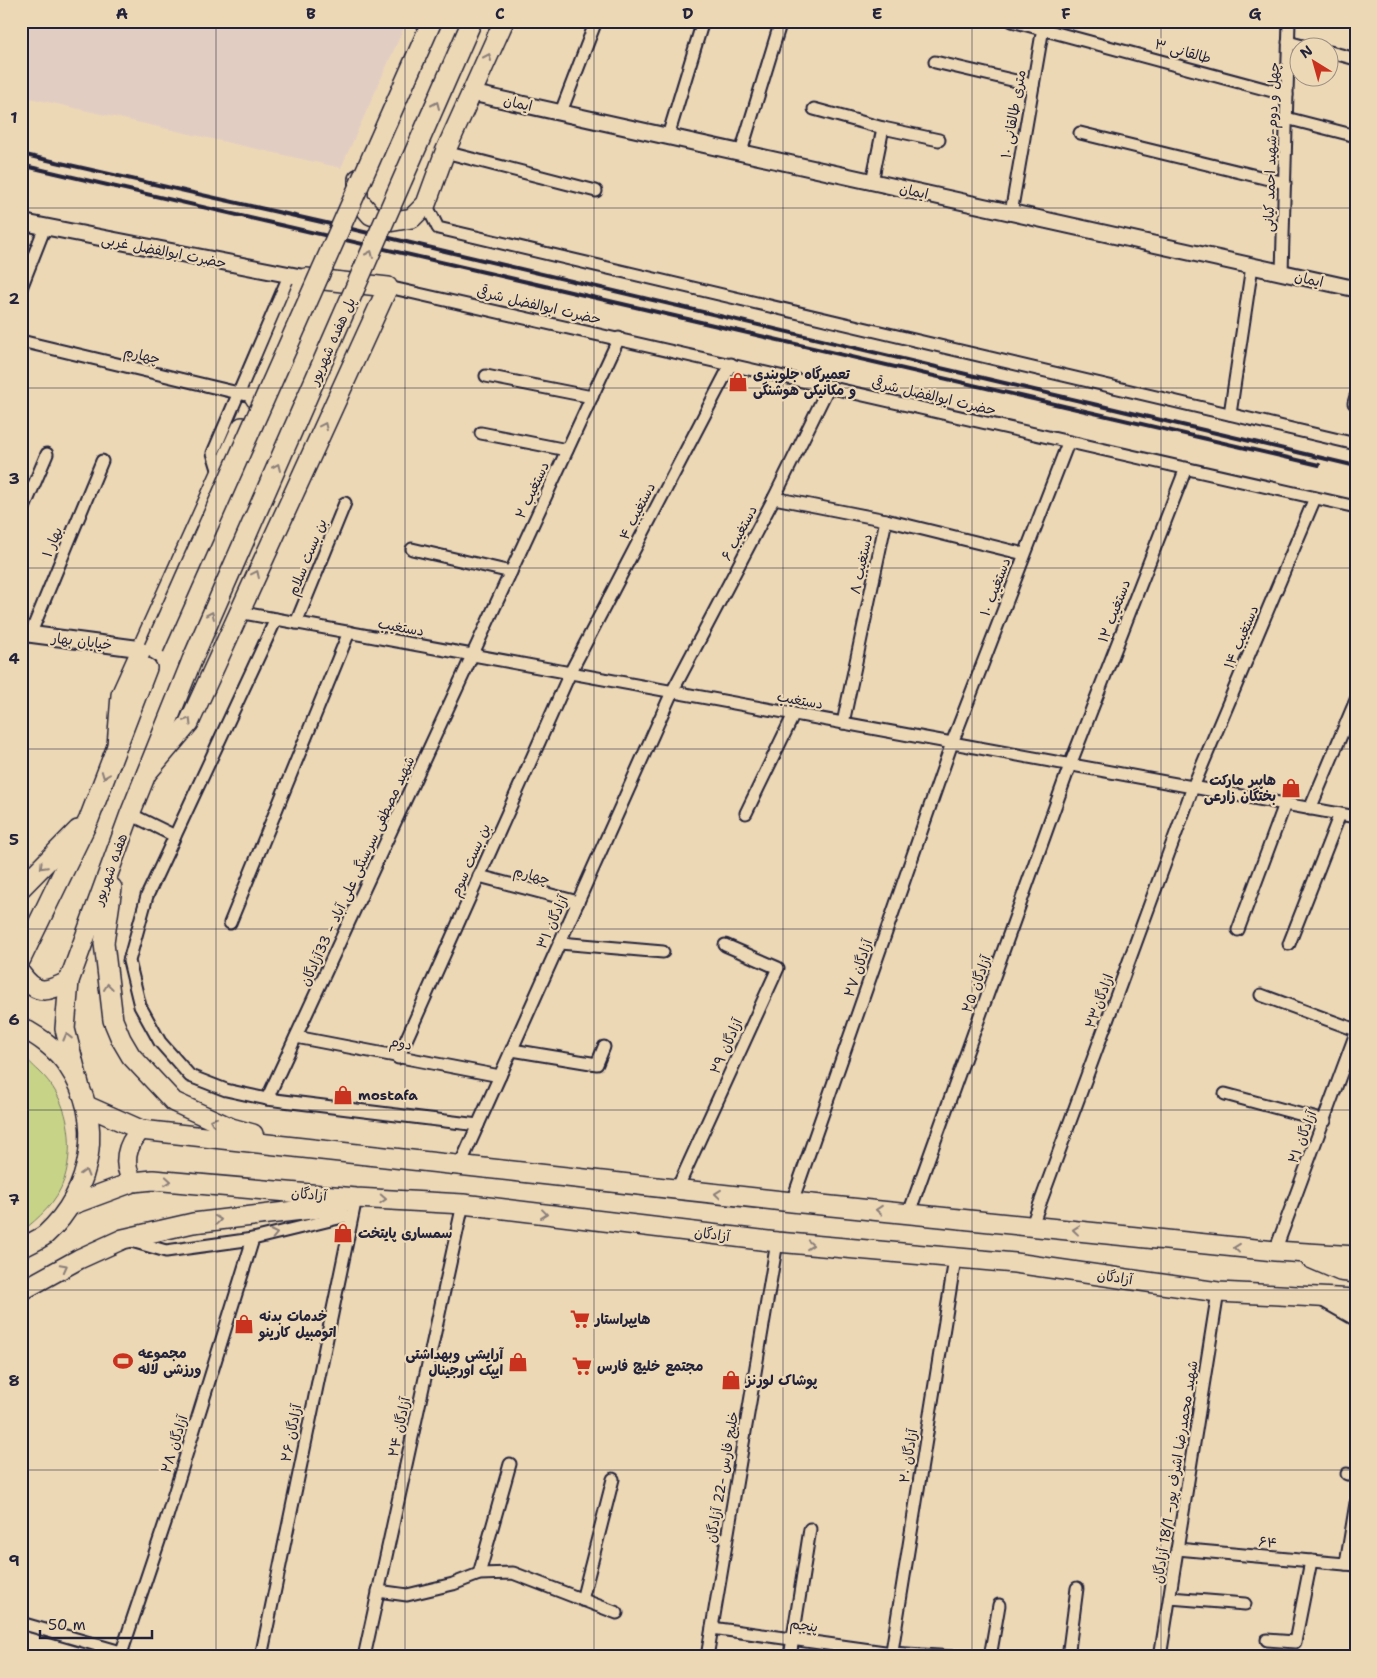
<svg xmlns="http://www.w3.org/2000/svg" width="1377" height="1678" font-family="'Shantell Sans','Playpen Sans Arabic',sans-serif">
<style>
.built{fill:#e2cdc3}
.green{fill:#c7d487;stroke:#747b61}
.lines{fill:none;stroke-linecap:round;stroke-linejoin:round}
.minor-casing{stroke:#22223b;stroke-width:15}
.tertiary-casing{stroke:#22223b;stroke-width:19}
.secondary-casing{stroke:#22223b;stroke-width:20}
.primary-casing{stroke:#22223b;stroke-width:22}
.minor{stroke:#edd8b6;stroke-width:11}
.tertiary{stroke:#edd8b6;stroke-width:15}
.secondary{stroke:#edd8b6;stroke-width:16}
.primary{stroke:#edd8b6;stroke-width:19}
.rail{stroke:#22223b;stroke-width:4}
.primary-bridge-casing{stroke:#22223b;stroke-width:22;stroke-linecap:butt}
.primary-bridge{stroke:#edd8b6;stroke-width:19}
.oneway{stroke:#887d78}
.grid{fill:none;stroke:#22223b;stroke-width:1;stroke-opacity:0.55}
.labels{text-anchor:middle;stroke-width:4.5;stroke-linejoin:round;paint-order:stroke}
.street-label{font-size:14px;fill:#22223b;stroke:#edd8b6}
.poi-label{font-size:14px;font-weight:bold;fill:#22223b;stroke:#edd8b6;text-anchor:start}
.neatline{fill:none;stroke:#22223b;stroke-width:2}
.grid-label{font-size:16px;text-anchor:middle;font-weight:bold;fill:#22223b}
</style>
<rect width="100%" height="100%" fill="#edd8b6"/>
<filter id="ink" filterUnits="userSpaceOnUse"><feTurbulence type="fractalNoise" baseFrequency=".02" numOctaves="2"/><feDisplacementMap in="SourceGraphic" scale="10" xChannelSelector="R" yChannelSelector="G"/><feConvolveMatrix kernelMatrix="1 2 1 2 8 2 1 2 1" color-interpolation-filters="sRGB"/></filter>
<g filter="url(#ink)">
<path class="built" d="M21 21H407L341 168 21 96Z"/>
<path class="green" d="M21 1056C28 1059 33 1066 39 1071 68 1098 76 1142 64 1180 57 1202 39 1218 21 1232Z"/>
<g class="lines">
<defs>
<g id="minor">
<path d="M1012 21 1287 95"/>
<path d="M1288 42 1310 48"/>
<path d="M1330 52 1356 59"/>
<path d="M935 62 1033 85"/>
<path d="M814 109 883 128"/>
<path d="M561 112 596 21"/>
<path d="M1286 118 1356 136"/>
<path d="M1080 133 1285 183"/>
<path d="M668 136 703 21"/>
<path d="M445 152 596 191"/>
<path d="M741 152 781 21"/>
<path d="M872 182 883 128 939 140"/>
<path d="M426 204 438 228 1356 444"/>
<path d="M1011 213 1044 22"/>
<path d="M1282 273 1289 21"/>
<path d="M388 287 1356 507"/>
<path d="M21 288 45 227"/>
<path d="M21 341 255 397"/>
<path d="M486 376 592 397"/>
<path d="M1354 403 1356 396"/>
<path d="M1230 414 1252 266"/>
<path d="M481 433 567 450"/>
<path d="M220 476 213 453 289 276"/>
<path d="M774 498 886 520"/>
<path d="M21 515 47 454"/>
<path d="M412 549 511 572"/>
<path d="M238 612 1356 817"/>
<path d="M276 619 147 896 129 961 140 1006 160 1042 190 1076 226 1090 267 1099 478 1125"/>
<path d="M296 623 345 503"/>
<path d="M30 635 102 461"/>
<path d="M843 723 886 520 1024 554"/>
<path d="M1310 809 1356 700"/>
<path d="M746 813 794 714"/>
<path d="M130 814 175 836"/>
<path d="M479 876 578 902"/>
<path d="M230 923 349 632"/>
<path d="M1238 930 1285 804"/>
<path d="M560 943 663 952"/>
<path d="M1289 944 1340 814"/>
<path d="M1261 995 1356 1030"/>
<path d="M296 1037 500 1076"/>
<path d="M512 1050 597 1064 604 1047"/>
<path d="M398 1058 570 673 731 364"/>
<path d="M1225 1094 1325 1121"/>
<path d="M267 1099 619 338"/>
<path d="M460 1165 672 692 774 498 829 386"/>
<path d="M677 1189 778 968 725 945"/>
<path d="M792 1202 952 743 1068 443"/>
<path d="M909 1213 1070 765 1186 468"/>
<path d="M1032 1225 1193 787 1315 498"/>
<path d="M128 1240 166 1251 253 1239 351 1215"/>
<path d="M1275 1251 1356 1033"/>
<path d="M1347 1474 1356 1476"/>
<path d="M1177 1549 1356 1565"/>
<path d="M1346 1564 1356 1503"/>
<path d="M479 1574 510 1464"/>
<path d="M378 1591 407 1595 453 1584 479 1574 513 1573 617 1613"/>
<path d="M1170 1598 1245 1604"/>
<path d="M582 1600 613 1479"/>
<path d="M21 1623 121 1652"/>
<path d="M712 1628 892 1653 954 1657"/>
<path d="M1267 1640 1295 1642 1311 1561"/>
<path d="M120 1657 166 1520 253 1239"/>
<path d="M261 1657 356 1198"/>
<path d="M364 1657 463 1204"/>
<path d="M707 1657 777 1242"/>
<path d="M790 1657 810 1529"/>
<path d="M891 1657 955 1259"/>
<path d="M990 1657 999 1605"/>
<path d="M1068 1657 1077 1588"/>
<path d="M1160 1657 1218 1292"/>
</g>
<g id="tertiary">
<path d="M472 93 1356 289"/>
<path d="M21 222 306 278"/>
<path d="M21 633 142 649"/>
</g>
<path id="secondary" d="M1321 1297 1356 1317"/>
<g id="primary">
<path d="M358 179V200L371 215 389 222 412 218 426 204 445 152 504 21"/>
<path d="M117 746 121 695 242 427"/>
<path d="M147 773 189 723 388 287 306 278 255 398"/>
<path d="M21 888 78 830"/>
<path d="M112 888 104 943 113 1020 121 1039 131 1056 174 1102 231 1128 253 1134"/>
<path d="M21 959 89 819 147 668"/>
<path d="M21 974C37 996 47 992 69 981"/>
<path d="M21 1027C39 1037 56 1048 68 1066 105 1120 93 1192 45 1235 38 1240 29 1244 21 1248"/>
<path d="M79 1084 65 1029 69 981 130 814 192 660"/>
<path d="M87 1106 141 1130 792 1202 1275 1251 1356 1256"/>
<path d="M133 1182C122 1164 126 1145 141 1130"/>
<path d="M71 1205 133 1182 153 1180 356 1198 463 1204 777 1242 1015 1263 1218 1292 1356 1299"/>
<path d="M1310 1258 1340 1271 1356 1273"/>
<path d="M21 1291 79 1259 123 1239 193 1223 328 1207 344 1202"/>
</g>
</defs>
<use href="#minor" class="minor-casing"/>
<use href="#tertiary" class="tertiary-casing"/>
<use href="#secondary" class="secondary-casing"/>
<use href="#primary" class="primary-casing"/>
<use href="#minor" class="minor"/>
<use href="#tertiary" class="tertiary"/>
<use href="#secondary" class="secondary"/>
<use href="#primary" class="primary"/>
<g class="rail">
<path d="M21 154 326 223 1356 466"/>
<path d="M21 165 1319 465"/>
</g>
<defs>
<g id="primary-bridge">
<path d="M154 648 432 21"/>
<path d="M192 660 472 21"/>
</g>
</defs>
<use href="#primary-bridge" class="primary-bridge-casing"/>
<use href="#primary-bridge" class="primary-bridge"/>
</g>
<defs><path id="oneway-chevron" d="M-2-3.5L2.5 0L-2 3.5" fill="none" stroke-width="1.6" stroke-linecap="round" stroke-linejoin="round" transform="scale(1.25)"/></defs>
<g class="oneway">
<use href="#oneway-chevron" transform="translate(488 57) rotate(-66)"/>
<use href="#oneway-chevron" transform="translate(436 105) rotate(-66)"/>
<use href="#oneway-chevron" transform="translate(370 254) rotate(-66)"/>
<use href="#oneway-chevron" transform="translate(324 426) rotate(-65)"/>
<use href="#oneway-chevron" transform="translate(277 467) rotate(-66)"/>
<use href="#oneway-chevron" transform="translate(256 574) rotate(-65)"/>
<use href="#oneway-chevron" transform="translate(211 615) rotate(-66)"/>
<use href="#oneway-chevron" transform="translate(188 721) rotate(-59)"/>
<use href="#oneway-chevron" transform="translate(105 775) rotate(111)"/>
<use href="#oneway-chevron" transform="translate(43 866) rotate(134)"/>
<use href="#oneway-chevron" transform="translate(108 987) rotate(-97)"/>
<use href="#oneway-chevron" transform="translate(67 1037) rotate(-104)"/>
<use href="#oneway-chevron" transform="translate(213 1121) rotate(-158)"/>
<use href="#oneway-chevron" transform="translate(85 1173) rotate(-73)"/>
<use href="#oneway-chevron" transform="translate(168 1181) rotate(5)"/>
<use href="#oneway-chevron" transform="translate(718 1194) rotate(-174)"/>
<use href="#oneway-chevron" transform="translate(383 1199) rotate(3)"/>
<use href="#oneway-chevron" transform="translate(879 1210) rotate(-175)"/>
<use href="#oneway-chevron" transform="translate(544 1214) rotate(7)"/>
<use href="#oneway-chevron" transform="translate(218 1220) rotate(-7)"/>
<use href="#oneway-chevron" transform="translate(1076 1230) rotate(-174)"/>
<use href="#oneway-chevron" transform="translate(274 1234) rotate(-12)"/>
<use href="#oneway-chevron" transform="translate(810 1245) rotate(5)"/>
<use href="#oneway-chevron" transform="translate(1237 1248) rotate(-174)"/>
<use href="#oneway-chevron" transform="translate(64 1267) rotate(-28)"/>
</g>
</g>
<path class="grid" d="M216 21V1657M405 21V1657M594 21V1657M783 21V1657M972 21V1657M1161 21V1657M21 208H1356M21 388H1356M21 568H1356M21 749H1356M21 929H1356M21 1110H1356M21 1290H1356M21 1470H1356"/>
<defs>
<symbol id="shop-bare" viewBox="-9 -9 18 18"><path d="M-5-2.5h2.3a2.7 3.5 0 0 1 5.4 0H5L5.5 6h-11ZM-1.5-2.5h3a1.5 2.3 0 0 0-3 0Z" fill="#c8321e" stroke="#edd8b6" stroke-width="2.5" paint-order="stroke"/></symbol>
<symbol id="supermarket-bare" viewBox="-9 -9 18 18"><path d="M-6-5.5h2.5l.6 2H6L4.5 2H-2.5L-4.4-4H-6ZM-1.5 3.2a1.3 1.3 0 1 0 .1 0ZM3 3.2a1.3 1.3 0 1 0 .1 0Z" fill="#c8321e" stroke="#edd8b6" stroke-width="2.5" paint-order="stroke"/></symbol>
<symbol id="stadium-bare" viewBox="-9 -9 18 18"><path d="M0-5a6.5 5 0 1 0 0 10a6.5 5 0 1 0 0-10ZM-3.5-1.8h7v3.6h-7Z" fill="#c8321e" stroke="#edd8b6" stroke-width="2.5" paint-order="stroke"/></symbol>
</defs>
<g fill-rule="evenodd">
<use href="#shop-bare" x="724" y="368" width="28" height="28"/>
<use href="#shop-bare" x="1277" y="774" width="28" height="28"/>
<use href="#shop-bare" x="329" y="1081" width="28" height="28"/>
<use href="#shop-bare" x="329" y="1219" width="28" height="28"/>
<use href="#supermarket-bare" x="566" y="1305" width="28" height="28"/>
<use href="#shop-bare" x="230" y="1310" width="28" height="28"/>
<use href="#stadium-bare" x="109" y="1347" width="28" height="28"/>
<use href="#shop-bare" x="504" y="1348" width="28" height="28"/>
<use href="#supermarket-bare" x="568" y="1352" width="28" height="28"/>
<use href="#shop-bare" x="717" y="1366" width="28" height="28"/>
</g>
<g class="labels">
<g class="street-label">
<text transform="translate(1183 51) rotate(15)" y="5">طالقانی ۳</text>
<text transform="translate(518 103) rotate(13)" y="5">ایمان</text>
<text transform="translate(1013 114) rotate(-80)" y="5">۱۰ متری طالقانی</text>
<text transform="translate(1271 147) rotate(-88)" y="5">چهل و دوم-شهید احمد کیانی</text>
<text transform="translate(914 191) rotate(13)" y="5">ایمان</text>
<text transform="translate(164 251) rotate(11)" y="5">حضرت ابوالفضل غربی</text>
<text transform="translate(1309 279) rotate(13)" y="5">ایمان</text>
<text transform="translate(539 305) rotate(13)" y="5">حضرت ابوالفضل شرقی</text>
<text transform="translate(332 341) rotate(-66)" y="5">پل هفده شهریور</text>
<text transform="translate(142 355) rotate(13)" y="5">چهارم</text>
<text transform="translate(934 396) rotate(13)" y="5">حضرت ابوالفضل شرقی</text>
<text transform="translate(532 490) rotate(-65)" y="5">دستغیب ۲</text>
<text transform="translate(637 511) rotate(-63)" y="5">دستغیب ۴</text>
<text transform="translate(739 533) rotate(-62)" y="5">دستغیب ۶</text>
<text transform="translate(52 542) rotate(-68)" y="5">بهار ۱</text>
<text transform="translate(307 557) rotate(-68)" y="5">بن بست سلام</text>
<text transform="translate(861 564) rotate(-78)" y="5">دستغیب ۸</text>
<text transform="translate(995 587) rotate(-69)" y="5">دستغیب ۱۰</text>
<text transform="translate(1114 611) rotate(-69)" y="5">دستغیب ۱۲</text>
<text transform="translate(401 627) rotate(10)" y="5">دستغیب</text>
<text transform="translate(1241 637) rotate(-67)" y="5">دستغیب ۱۴</text>
<text transform="translate(82 641) rotate(7)" y="5">خیابان بهار</text>
<text transform="translate(800 700) rotate(10)" y="5">دستغیب</text>
<text transform="translate(470 860) rotate(-66)" y="5">بن بست سوم</text>
<text transform="translate(110 869) rotate(-70)" y="5">هفده شهریور</text>
<text transform="translate(357 871) rotate(-65)" y="5">شهید مصطفی سرسنگی علی آباد - 33آزادگان</text>
<text transform="translate(532 875) rotate(15)" y="5">چهارم</text>
<text transform="translate(552 922) rotate(-66)" y="5">۳۱ آزادگان</text>
<text transform="translate(858 968) rotate(-71)" y="5">۲۷ آزادگان</text>
<text transform="translate(976 984) rotate(-70)" y="5">۲۵ آزادگان</text>
<text transform="translate(1099 1001) rotate(-70)" y="5">۲۳ازادگان</text>
<text transform="translate(401 1043) rotate(11)" y="5">دوم</text>
<text transform="translate(726 1046) rotate(-66)" y="5">۲۹ آزادگان</text>
<text transform="translate(1302 1137) rotate(-69)" y="5">۲۱ آزادگان</text>
<text transform="translate(309 1194) rotate(5)" y="5">آزادگان</text>
<text transform="translate(712 1234) rotate(7)" y="5">آزادگان</text>
<text transform="translate(1115 1277) rotate(8)" y="5">آزادگان</text>
<text transform="translate(399 1427) rotate(-78)" y="5">۲۴ آزادگان</text>
<text transform="translate(291 1433) rotate(-79)" y="5">۲۶ آزادگان</text>
<text transform="translate(174 1444) rotate(-73)" y="5">۲۸ آزادگان</text>
<text transform="translate(908 1456) rotate(-81)" y="5">۲۰ آزادگان</text>
<text transform="translate(1175 1472) rotate(-81)" y="5">شهید محمدرضا اشرف پور- 18/1 آزادگان</text>
<text transform="translate(722 1477) rotate(-80)" y="5">خلیج فارس -22 آزادگان</text>
<text transform="translate(1268 1542) rotate(5)" y="5">۶۴</text>
<text transform="translate(804 1625) rotate(8)" y="5">پنجم</text>
</g>
<g class="poi-label">
<text x="753" y="379">تعمیرگاه جلوبندی<tspan x="753" dy="16">و مکانیکی هوشنگی</tspan></text>
<text x="1276" y="785" text-anchor="end">هاپیر مارکت<tspan x="1276" dy="16">بختگان زارعی</tspan></text>
<text x="358" y="1100">mostafa</text>
<text x="358" y="1238">سمساری پایتخت</text>
<text x="259" y="1321">خدمات بدنه<tspan x="259" dy="16">اتومبیل کارینو</tspan></text>
<text x="595" y="1324">هایپراستار</text>
<text x="138" y="1358">مجموعه<tspan x="138" dy="16">ورزشی لاله</tspan></text>
<text x="503" y="1359" text-anchor="end">آرایشی وبهداشتی<tspan x="503" dy="16">ایپک اورجینال</tspan></text>
<text x="597" y="1371">مجتمع خلیج فارس</text>
<text x="746" y="1385">پوشاک لورنز</text>
</g>
</g>
<rect width="1377" height="1678" fill="none" stroke="#edd8b6" stroke-width="55"/>
<g transform="translate(1314 62) rotate(323)"><circle r="24" fill="#edd8b6" stroke="#9c8f85"/>
<path d="M0-4L9 19L0 12L-9 19Z" fill="#c8321e"/>
<text y="-8" font-size="14" font-weight="bold" text-anchor="middle" fill="#22223b">N</text>
</g>
<path d="M40 1630v8h112v-8" fill="none" stroke="#22223b" stroke-width="2.5"/>
<text x="48" y="1630" font-size="15" fill="#22223b" stroke="#edd8b6" stroke-width="4" paint-order="stroke">50 m</text>
<rect x="28" y="28" width="1322" height="1622" class="neatline"/>
<g class="grid-label">
<text x="122" y="19">A</text>
<text x="311" y="19">B</text>
<text x="500" y="19">C</text>
<text x="688" y="19">D</text>
<text x="877" y="19">E</text>
<text x="1066" y="19">F</text>
<text x="1255" y="19">G</text>
<text x="14" y="123">1</text>
<text x="14" y="304">2</text>
<text x="14" y="484">3</text>
<text x="14" y="664">4</text>
<text x="14" y="845">5</text>
<text x="14" y="1025">6</text>
<text x="14" y="1205">7</text>
<text x="14" y="1386">8</text>
<text x="14" y="1566">9</text>
</g>
</svg>
